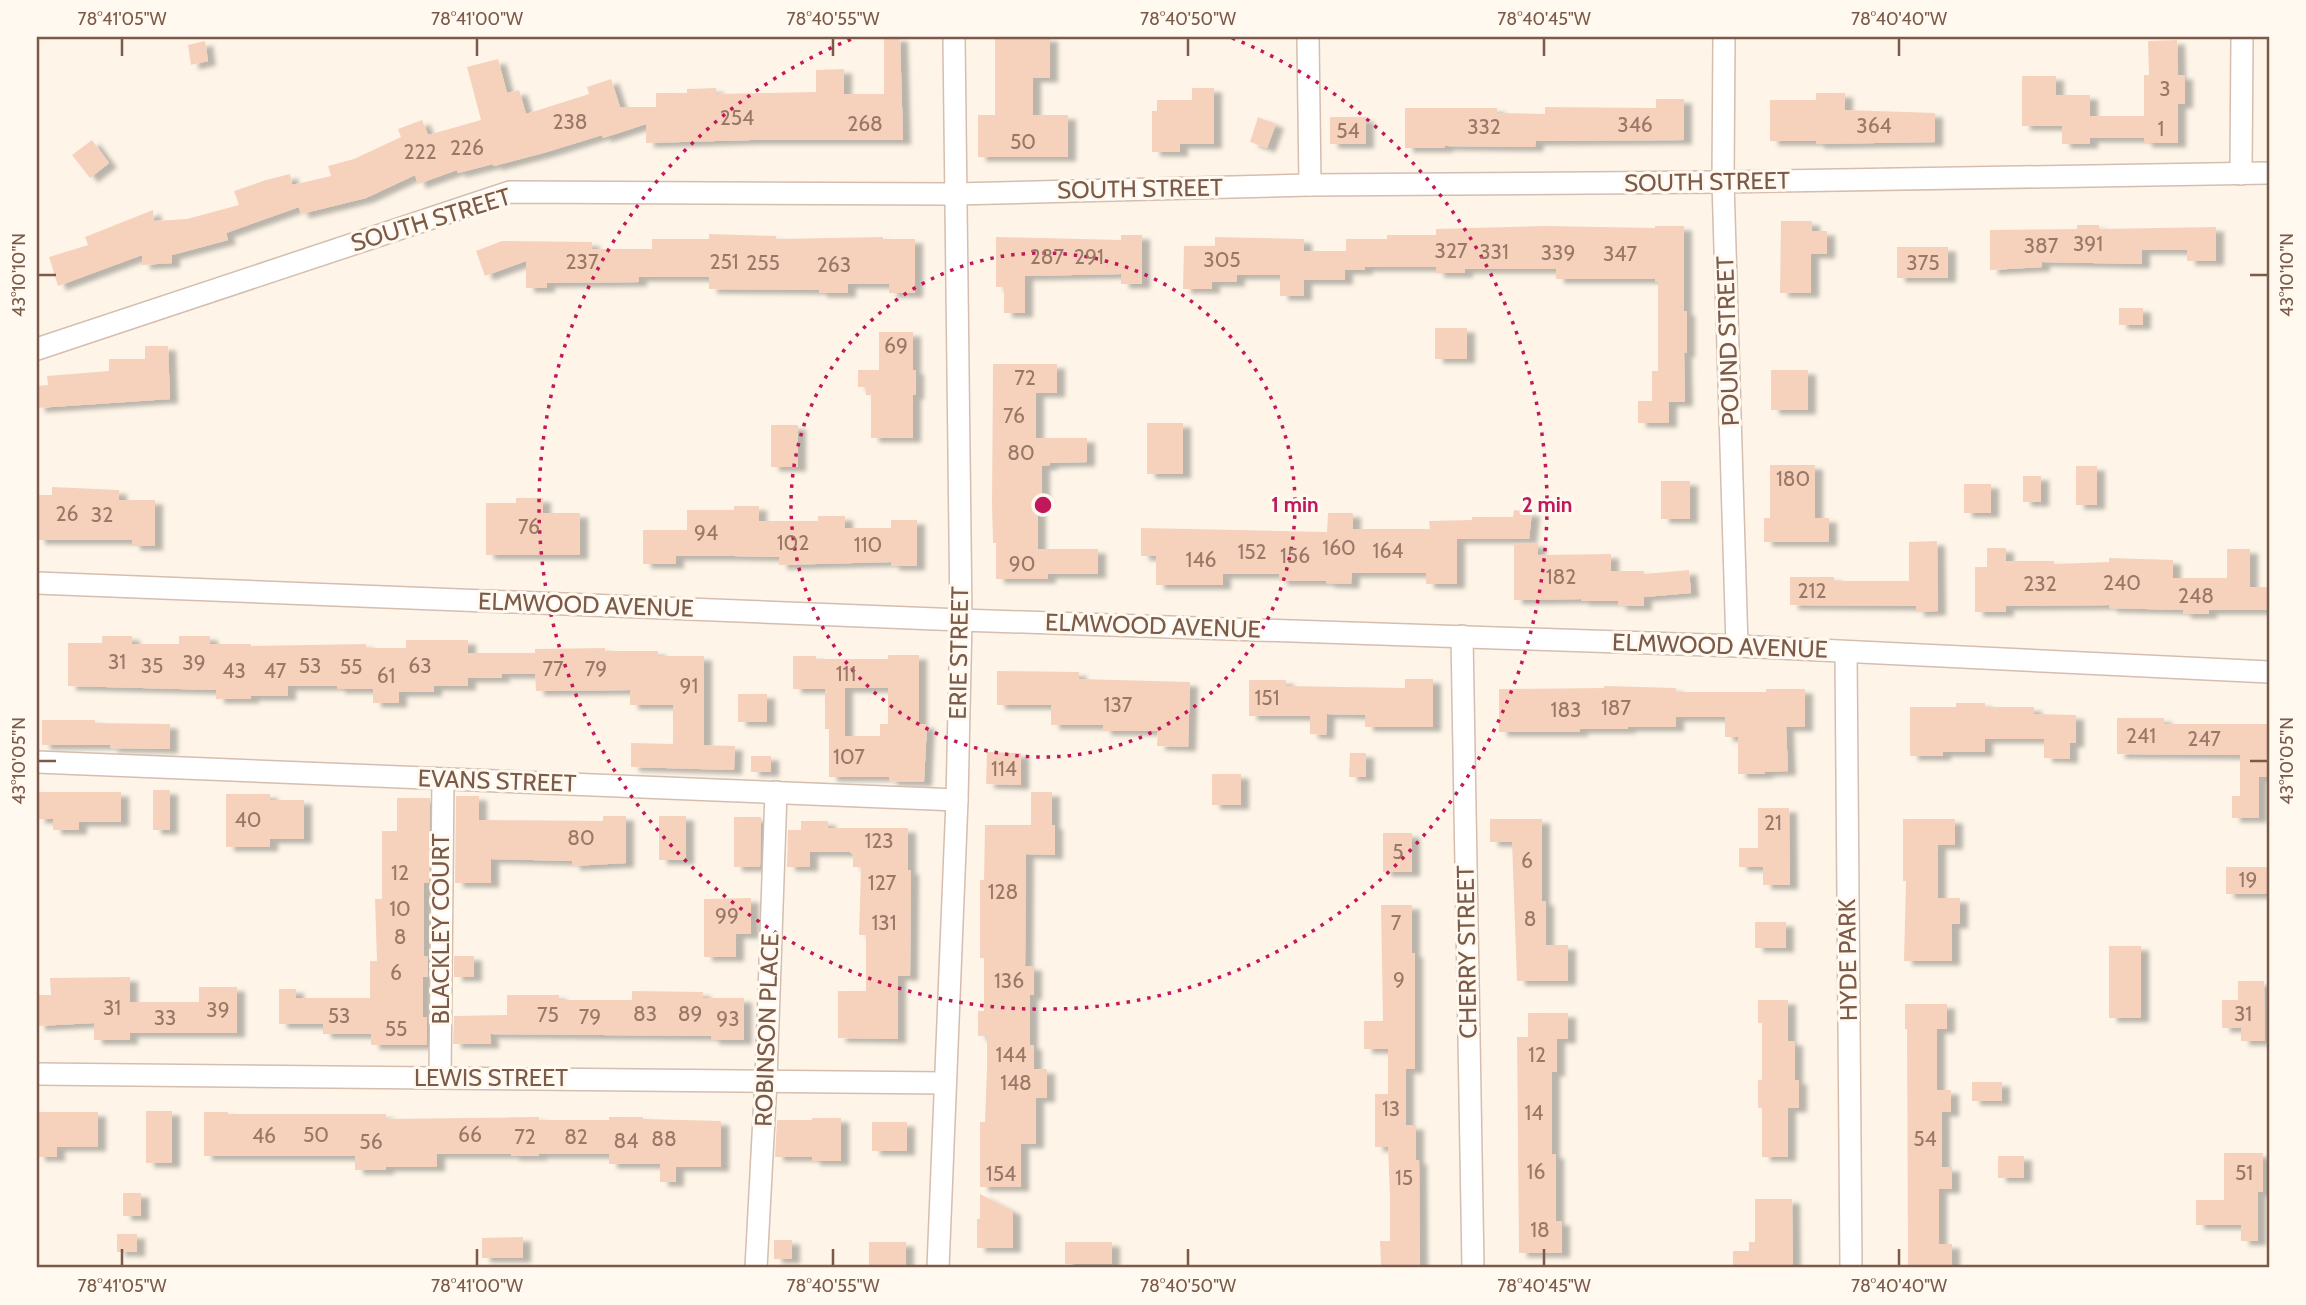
<svg xmlns="http://www.w3.org/2000/svg" width="2306" height="1305" font-family="Cabin,sans-serif">
<style>
.building{fill:#f6d2bd;fill-rule:evenodd;filter:url(#shadow)}
.lines{fill:none;stroke-linecap:round;stroke-linejoin:round}
.street-casing{stroke:#d4beae;stroke-width:24}
.street{stroke:#fff;stroke-width:21}
.ticks{fill:none;stroke:#7b5a49;stroke-width:2.5}
.ring{fill:none;stroke:#c2185b;stroke-width:3.5;stroke-dasharray:3.5 7}
.labels{text-anchor:middle;stroke-width:6;stroke-linejoin:round;paint-order:stroke}
.number-label{font-size:21px;fill:#9a7866}
.street-label{font-size:24px;fill:#7b5a49;stroke:#fff9f0}
.centre{fill:#c2185b;stroke:#fff9f0;stroke-width:3.5}
.ring-label{font-size:21px;text-anchor:middle;font-weight:bold;fill:#c2185b;stroke:#fff9f0;stroke-width:6;stroke-linejoin:round;paint-order:stroke}
.neatline{fill:none;stroke:#7b5a49;stroke-width:2.5}
.ticks-label{font-size:18px;text-anchor:middle;fill:#7b5a49}
</style>
<defs>
<filter id="shadow"><feDropShadow dx="8" dy="4.5" stdDeviation="2" flood-color="#0004"/></filter>
</defs>
<rect width="100%" height="100%" fill="#fef5e8"/>
<g class="building">
<path d="M884 37H900L903 140H751L646 143V124L603 138 602 135 547 152 494 166 493 164 458 173 457 170 418 184 415 175 366 198 301 214 299 207 226 233 228 240 172 255V263L142 265V255L58 286 49 257 88 245 85 237 153 210 154 221 187 219 239 205 234 191 266 180 290 174 292 185 331 176 328 166 354 159 401 137 398 129 422 120 428 135 481 120 467 67 498 59 507 93 519 90 526 114 589 94 587 87 611 79 620 107H656V93H687V89L716 88V94L816 92V70L844 69V94H884Z"/>
<path d="M995 37H1050V78H1033V115H1068V157H978V115H995Z"/>
<path d="M2177 40 2178 75H2185V104H2178V143H2144V138H2090V144H2062V126H2022V76H2056V95H2090V116H2144V75H2149L2148 41Z"/>
<path d="M205 41 208 61 191 65 188 45Z"/>
<path d="M1192 88H1214V144H1180V152H1152V111H1157V100H1192Z"/>
<path d="M1816 93H1845V110L1935 113V142L1816 144V141H1770V100H1816Z"/>
<path d="M1656 99H1684V140L1536 141 1535 147 1445 146V148H1405V108H1497V113L1545 114V107L1656 108Z"/>
<path d="M1258 117 1276 124 1267 148 1250 142Z"/>
<rect x="1330" y="117" width="36" height="27"/>
<path d="M92 140 109 163 90 178 72 155Z"/>
<path d="M1781 221H1812V231H1827V254H1811V293H1780Z"/>
<path d="M2077 225H2099V229L2216 227V261H2187V250H2142V264L2042 262V267L1990 270V230L2077 229Z"/>
<path d="M1545 226 1655 228V226H1684V311H1687V353H1684L1685 402H1669V423H1638V401H1652V371H1658V282H1655V279H1556V269H1465V273H1436V267H1365V270H1345V280H1304V296H1280V275H1237V282H1212V289H1183L1184 246H1215V237L1304 239V251H1346V239H1387V235H1436V229Z"/>
<path d="M709 234 776 236V239L883 237V239H915V293H889V284H848V293H819V290L709 289V277H639V282L547 283V288H526V261L485 276 476 251 502 241 592 242V249H652V239H709Z"/>
<path d="M1121 235H1142V284H1121V274L1025 276V313H1004V287H996V237L1121 240Z"/>
<rect x="1897" y="247" width="51" height="31"/>
<rect x="2119" y="308" width="24" height="17"/>
<rect x="1435" y="328" width="32" height="31"/>
<path d="M879 332H913V370H916V395H913V438H871V395H866V387H858V370H879Z"/>
<path d="M145 346H168L170 399 37 408V386L48 385 47 376 109 371V359H145Z"/>
<path d="M993 364H1057V393H1036V438H1087V462L1050 463V465L1042 466V504H1038V549H1098V574H1048V579H996V543H993L992 504Z"/>
<rect x="1771" y="370" width="37" height="40"/>
<rect x="1147" y="423" width="36" height="51"/>
<rect x="771" y="425" width="27" height="42"/>
<path d="M1770 465H1815V518H1829V542H1764V518H1770Z"/>
<rect x="2076" y="466" width="21" height="39"/>
<rect x="2023" y="476" width="18" height="26"/>
<rect x="1661" y="481" width="29" height="38"/>
<rect x="1964" y="484" width="27" height="29"/>
<path d="M52 487 119 490V500H155V546H132V540H37V495H52Z"/>
<path d="M516 498H543V513H580V555H486V503H516Z"/>
<path d="M734 506H759V521H818V516H845V528H891V520H917V566H891V562L779 565V557L734 556H676V564H643V530H687V510H734Z"/>
<path d="M1514 510 1532 512 1529 539H1457V584H1426V573H1352L1351 584 1326 583V581H1279V574H1223V585H1156V556H1141V528L1327 532 1328 513H1353V529H1430L1429 521 1472 520V517H1513Z"/>
<path d="M1937 541 1938 611 1916 612V606L1790 605V577H1834V581H1909V542Z"/>
<path d="M1514 543H1538V555L1611 554V571H1644V574L1689 570 1691 593 1644 597V606H1618V601H1581V599L1514 600Z"/>
<path d="M1987 548H2006V561H2054V564L2109 562V558L2173 560V578H2227V549H2250V587H2269V610H2209V614H2183V610L2109 608V605L2006 606V612H1975V567H1987Z"/>
<path d="M102 636H132V644H179V636H210V644H251V646L366 644V648H406V640H468V653H535V649L605 648V651H658V656H704V745L735 746 734 770 631 767V743L673 744V705H630V690L536 691 535 674H501L502 678H468V686H434V692H399V703H373V689H337V686H288V696H251V699H216V690L68 686V643H102Z"/>
<path d="M888 655H919V724H927L924 782 889 781V777H829V729H825V689H793V656H816V659H888ZM845 688H888V724H880V736H845Z"/>
<path d="M997 671 1079 672V679L1190 682 1188 747 1157 746 1158 731H1103V725H1051V705H997Z"/>
<path d="M1405 679H1433V727H1365V715L1327 714 1326 735 1310 734V716H1249V680H1286V686L1405 688Z"/>
<path d="M1604 686 1676 688V692H1766V689H1805V727H1786L1788 771 1765 772V774H1738V737H1725V717H1676V727H1628V729H1580V732H1499V689L1604 688Z"/>
<rect x="738" y="694" width="29" height="28"/>
<path d="M1956 703H1985V707H2034V714L2076 715V743H2070V759L2044 758V739H1985V752H1943V756H1910V707H1956Z"/>
<path d="M2117 718H2164V724H2268V777H2259V818H2232V796H2240V755L2117 754Z"/>
<path d="M42 720H95V723L170 724V749L110 748V745H42Z"/>
<path d="M987 752 1021 753V785L986 784Z"/>
<path d="M1350 753H1366V777H1349Z"/>
<rect x="751" y="756" width="20" height="16"/>
<rect x="1212" y="774" width="29" height="31"/>
<rect x="153" y="790" width="17" height="40"/>
<path d="M37 792H121V822H79V830H53V819H37Z"/>
<path d="M1031 792H1052V825H1055V855L1026 854 1025 966H1034V995H1030V1045H1034V1069H1047V1098H1036V1144H1021V1187H980V1122H985L987 1068V1036H978V1011H984V958H980V880H984L985 825H1031Z"/>
<path d="M226 794H270V800H304V839H270V847H226Z"/>
<path d="M456 796H479V820L603 821V816H626V863L572 866V861L491 859V883H455Z"/>
<path d="M397 798H430L429 883H424V956H428V977H423V1017H427V1045H371V1034H323V1024H279V989H296V998H370V961H377L375 899H382V831H397Z"/>
<path d="M1758 808H1789L1790 885H1763V867H1739V848H1758Z"/>
<rect x="659" y="816" width="27" height="44"/>
<path d="M734 817H761L760 867H734Z"/>
<path d="M1490 819H1542V901H1546V945H1568V981H1517L1512 842H1490Z"/>
<path d="M1903 819H1955V845H1938V898H1960V924H1952V961H1904L1906 881H1903Z"/>
<path d="M801 821H828V828H908V870H911L910 976H898V1039L838 1038V991H866V935H859L861 867H853V855L850 852H810V867H787L788 830H801Z"/>
<rect x="1383" y="833" width="29" height="39"/>
<rect x="2226" y="867" width="43" height="27"/>
<path d="M751 898V934H736V957H704V899Z"/>
<path d="M1381 905H1412V953H1415V1069H1406V1125H1416V1160H1419L1420 1266H1381L1380 1241H1390V1196L1388 1147H1375V1094H1388V1049H1364V1021H1383Z"/>
<rect x="1755" y="922" width="31" height="26"/>
<rect x="2109" y="946" width="32" height="72"/>
<rect x="454" y="956" width="20" height="21"/>
<path d="M130 977V1002H199V987H237V1033H130V1040H94V1023L37 1026V995H51L50 978Z"/>
<path d="M2238 981H2264L2265 1041H2241V1028H2222V1000H2238Z"/>
<path d="M632 991 703 992V998H744V1040H711V1036L490 1034 491 1044H453L454 1016 507 1015V995H559V1000H632Z"/>
<path d="M1758 1000H1788V1041H1795V1080H1799V1108H1788V1157H1762V1108H1758V1080H1762V1023H1758Z"/>
<path d="M1905 1004H1947V1029H1937V1090H1951V1112H1942V1167H1952V1189H1939V1244H1952V1266H1908L1907 1029H1905Z"/>
<path d="M1528 1013H1568V1039H1557V1072H1552V1154H1556V1221H1562V1253H1519L1517 1037H1528Z"/>
<rect x="1972" y="1082" width="30" height="19"/>
<rect x="146" y="1111" width="26" height="52"/>
<path d="M37 1112H98V1147H57V1157H37Z"/>
<path d="M204 1112H228V1114H386V1119L539 1117V1120H609V1117H643V1119L721 1121V1167H676V1182H660V1164H609V1154H539V1156H511V1154H437V1167H386V1170H355V1156H204Z"/>
<path d="M812 1118H841V1161H812V1157H775L777 1120H812Z"/>
<rect x="872" y="1122" width="35" height="29"/>
<path d="M2224 1153H2263V1192H2258V1241H2241V1225H2196V1200H2224Z"/>
<rect x="1998" y="1156" width="26" height="22"/>
<rect x="123" y="1193" width="18" height="23"/>
<path d="M980 1194 1013 1211V1248H977V1219H980Z"/>
<path d="M1755 1199H1792L1793 1268H1733V1251H1749V1242H1755Z"/>
<rect x="117" y="1234" width="20" height="18"/>
<path d="M523 1237V1258H482V1238Z"/>
<rect x="774" y="1240" width="18" height="19"/>
<rect x="869" y="1242" width="37" height="26"/>
<rect x="1065" y="1242" width="47" height="22"/>
</g>
<g class="lines">
<defs>
<g id="street">
<path d="M1308 37 1310 185"/>
<path d="M1724 37 1723 182 1737 646"/>
<path d="M2241 174 2242 37"/>
<path d="M37 349 510 192 955 194 1310 185 1723 182 2269 173"/>
<path d="M37 583 961 620 1737 646 2269 672"/>
<path d="M1462 636 1473 1268"/>
<path d="M1846 652 1851 1268"/>
<path d="M37 762 957 800"/>
<path d="M37 1074 944 1083"/>
<path d="M440 1078 443 779"/>
<path d="M756 1268 766 1080 776 792"/>
<path d="M938 1268 957 800 961 620 954 37"/>
</g>
</defs>
<use href="#street" class="street-casing"/>
<use href="#street" class="street"/>
</g>
<path class="ticks" d="M122 38V56M477 38V56M833 38V56M1188 38V56M1544 38V56M1899 38V56M38 275H56M2250 275H2268M38 761H56M2250 761H2268M122 1249V1266M477 1249V1266M833 1249V1266M1188 1249V1266M1544 1249V1266M1899 1249V1266"/>
<g class="ring">
<circle cx="1043" cy="505" r="252"/>
<path d="M1232 38A504 504 0 1 1 854 38"/>
</g>
<g class="labels">
<g class="number-label">
<text x="2165" y="96">3</text>
<text x="737" y="125">254</text>
<text x="570" y="129">238</text>
<text x="865" y="131">268</text>
<text x="1635" y="132">346</text>
<text x="1874" y="133">364</text>
<text x="1484" y="134">332</text>
<text x="2161" y="136">1</text>
<text x="1348" y="138">54</text>
<text x="1023" y="149">50</text>
<text x="467" y="155">226</text>
<text x="420" y="159">222</text>
<text x="2088" y="251">391</text>
<text x="2041" y="253">387</text>
<text x="1451" y="258">327</text>
<text x="1494" y="259">331</text>
<text x="1558" y="260">339</text>
<text x="1620" y="261">347</text>
<text x="1047" y="264">287</text>
<text x="1089" y="264">291</text>
<text x="1222" y="267">305</text>
<text x="582" y="269">237</text>
<text x="724" y="269">251</text>
<text x="763" y="270">255</text>
<text x="1923" y="270">375</text>
<text x="834" y="272">263</text>
<text x="896" y="353">69</text>
<text x="1025" y="385">72</text>
<text x="1014" y="423">76</text>
<text x="1021" y="460">80</text>
<text x="1793" y="486">180</text>
<text x="67" y="521">26</text>
<text x="102" y="522">32</text>
<text x="529" y="534">76</text>
<text x="706" y="540">94</text>
<text x="793" y="550">102</text>
<text x="868" y="552">110</text>
<text x="1339" y="555">160</text>
<text x="1388" y="558">164</text>
<text x="1252" y="559">152</text>
<text x="1295" y="563">156</text>
<text x="1201" y="567">146</text>
<text x="1022" y="571">90</text>
<text x="1561" y="584">182</text>
<text x="2122" y="590">240</text>
<text x="2040" y="591">232</text>
<text x="1812" y="598">212</text>
<text x="2196" y="603">248</text>
<text x="117" y="669">31</text>
<text x="194" y="670">39</text>
<text x="152" y="673">35</text>
<text x="310" y="673">53</text>
<text x="420" y="673">63</text>
<text x="351" y="674">55</text>
<text x="553" y="676">77</text>
<text x="596" y="676">79</text>
<text x="234" y="678">43</text>
<text x="275" y="678">47</text>
<text x="846" y="681">111</text>
<text x="386" y="683">61</text>
<text x="689" y="693">91</text>
<text x="1267" y="705">151</text>
<text x="1118" y="712">137</text>
<text x="1616" y="715">187</text>
<text x="1566" y="717">183</text>
<text x="2141" y="743">241</text>
<text x="2204" y="746">247</text>
<text x="849" y="764">107</text>
<text x="1004" y="776">114</text>
<text x="248" y="827">40</text>
<text x="1773" y="830">21</text>
<text x="581" y="845">80</text>
<text x="879" y="848">123</text>
<text x="1398" y="859">5</text>
<text x="1527" y="868">6</text>
<text x="400" y="880">12</text>
<text x="2248" y="887">19</text>
<text x="882" y="890">127</text>
<text x="1003" y="899">128</text>
<text x="400" y="916">10</text>
<text x="727" y="923">99</text>
<text x="1530" y="926">8</text>
<text x="884" y="930">131</text>
<text x="1396" y="930">7</text>
<text x="400" y="944">8</text>
<text x="396" y="980">6</text>
<text x="1399" y="987">9</text>
<text x="1009" y="988">136</text>
<text x="112" y="1015">31</text>
<text x="218" y="1017">39</text>
<text x="645" y="1021">83</text>
<text x="690" y="1021">89</text>
<text x="2243" y="1021">31</text>
<text x="548" y="1022">75</text>
<text x="339" y="1023">53</text>
<text x="590" y="1024">79</text>
<text x="165" y="1025">33</text>
<text x="728" y="1026">93</text>
<text x="396" y="1036">55</text>
<text x="1011" y="1062">144</text>
<text x="1537" y="1062">12</text>
<text x="1016" y="1090">148</text>
<text x="1391" y="1116">13</text>
<text x="1534" y="1120">14</text>
<text x="316" y="1142">50</text>
<text x="470" y="1142">66</text>
<text x="264" y="1143">46</text>
<text x="525" y="1144">72</text>
<text x="576" y="1144">82</text>
<text x="664" y="1146">88</text>
<text x="1925" y="1146">54</text>
<text x="626" y="1148">84</text>
<text x="371" y="1149">56</text>
<text x="1536" y="1179">16</text>
<text x="2244" y="1180">51</text>
<text x="1001" y="1181">154</text>
<text x="1404" y="1185">15</text>
<text x="1540" y="1237">18</text>
</g>
<g class="street-label">
<text transform="translate(1707 182) rotate(-1)" y="8">SOUTH STREET</text>
<text transform="translate(1140 189) rotate(-1)" y="8">SOUTH STREET</text>
<text transform="translate(431 220) rotate(-17)" y="8">SOUTH STREET</text>
<text transform="translate(1728 341) rotate(-92)" y="8">POUND STREET</text>
<text transform="translate(586 605) rotate(2)" y="8">ELMWOOD AVENUE</text>
<text transform="translate(1153 626) rotate(2)" y="8">ELMWOOD AVENUE</text>
<text transform="translate(1720 646) rotate(2)" y="8">ELMWOOD AVENUE</text>
<text transform="translate(959 653) rotate(-89)" y="8">ERIE STREET</text>
<text transform="translate(497 781) rotate(2)" y="8">EVANS STREET</text>
<text transform="translate(441 929) rotate(-90)" y="8">BLACKLEY COURT</text>
<text transform="translate(1467 952) rotate(-91)" y="8">CHERRY STREET</text>
<text transform="translate(1848 960) rotate(-91)" y="8">HYDE PARK</text>
<text transform="translate(767 1030) rotate(-88)" y="8">ROBINSON PLACE</text>
<text x="491" y="1086">LEWIS STREET</text>
</g>
</g>
<circle cx="1043" cy="505" r="10" class="centre"/>
<g class="ring-label">
<text x="1295" y="512">1 min</text>
<text x="1547" y="512">2 min</text>
</g>
<rect width="2306" height="1305" fill="none" stroke="#fff9f0" stroke-width="77"/>
<rect x="38" y="38" width="2230" height="1228" class="neatline"/>
<g class="ticks-label">
<text x="122" y="25">78°41'05"W</text>
<text x="477" y="25">78°41'00"W</text>
<text x="833" y="25">78°40'55"W</text>
<text x="1188" y="25">78°40'50"W</text>
<text x="1544" y="25">78°40'45"W</text>
<text x="1899" y="25">78°40'40"W</text>
<text transform="translate(19 275) rotate(-90)" y="6">43°10'10"N</text>
<text transform="translate(2287 275) rotate(-90)" y="6">43°10'10"N</text>
<text transform="translate(19 761) rotate(-90)" y="6">43°10'05"N</text>
<text transform="translate(2287 761) rotate(-90)" y="6">43°10'05"N</text>
<text x="122" y="1292">78°41'05"W</text>
<text x="477" y="1292">78°41'00"W</text>
<text x="833" y="1292">78°40'55"W</text>
<text x="1188" y="1292">78°40'50"W</text>
<text x="1544" y="1292">78°40'45"W</text>
<text x="1899" y="1292">78°40'40"W</text>
</g>
</svg>
